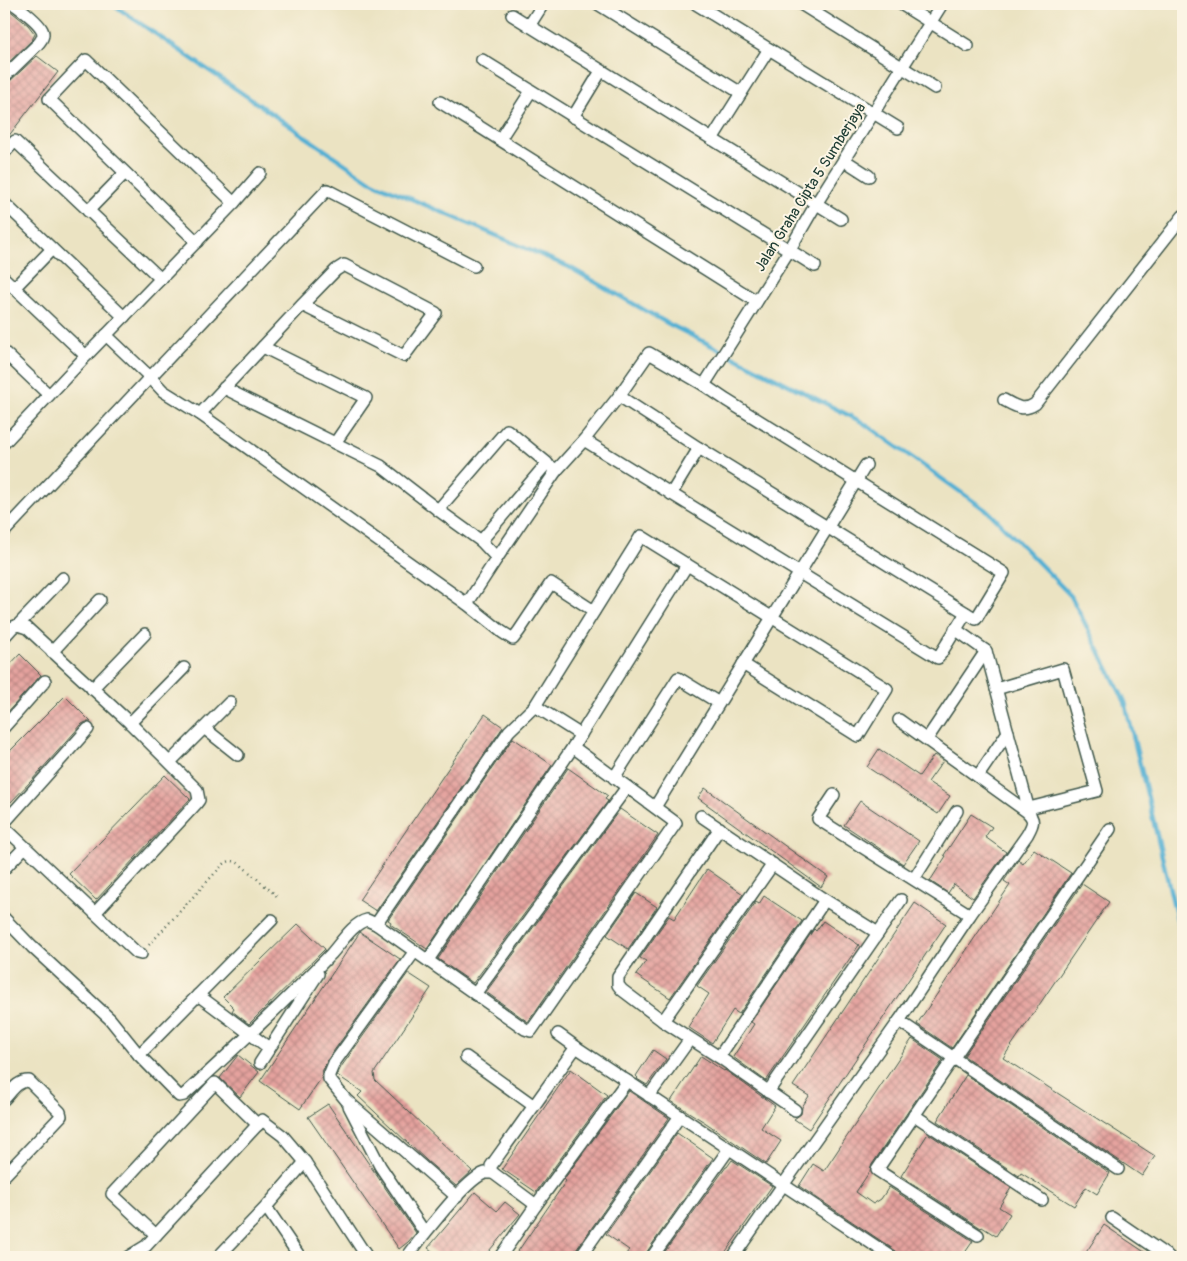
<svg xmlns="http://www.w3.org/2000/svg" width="1187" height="1261" font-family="Pangolin,sans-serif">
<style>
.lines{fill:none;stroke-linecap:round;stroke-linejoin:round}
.stream{stroke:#55b0d3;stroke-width:4.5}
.building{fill:url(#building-cross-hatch)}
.street-casing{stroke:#3e5649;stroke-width:14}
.path{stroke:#3e5649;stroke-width:2.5;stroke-dasharray:1 4;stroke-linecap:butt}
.street{stroke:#fff;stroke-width:11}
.labels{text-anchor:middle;stroke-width:4;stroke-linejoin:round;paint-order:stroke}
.street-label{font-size:15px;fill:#1f3d34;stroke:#fcf5e5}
</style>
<defs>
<pattern id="building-cross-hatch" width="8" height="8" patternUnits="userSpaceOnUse" patternTransform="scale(1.25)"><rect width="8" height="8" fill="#e5a29e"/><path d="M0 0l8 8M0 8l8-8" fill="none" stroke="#b98582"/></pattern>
</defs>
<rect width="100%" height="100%" fill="#fcf5e5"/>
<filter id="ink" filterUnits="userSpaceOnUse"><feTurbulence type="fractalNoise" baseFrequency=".02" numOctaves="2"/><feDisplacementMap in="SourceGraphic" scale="10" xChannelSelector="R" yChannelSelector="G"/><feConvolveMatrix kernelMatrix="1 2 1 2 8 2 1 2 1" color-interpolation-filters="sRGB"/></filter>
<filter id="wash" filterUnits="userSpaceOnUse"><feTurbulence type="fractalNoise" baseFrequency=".0096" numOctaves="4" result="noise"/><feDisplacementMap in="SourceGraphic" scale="20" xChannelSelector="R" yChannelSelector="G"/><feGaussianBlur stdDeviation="1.12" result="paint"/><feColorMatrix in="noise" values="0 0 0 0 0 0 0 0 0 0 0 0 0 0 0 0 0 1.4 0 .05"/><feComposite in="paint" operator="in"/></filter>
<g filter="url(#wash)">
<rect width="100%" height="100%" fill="#ebe3c2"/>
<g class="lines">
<path class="stream" d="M112 4 370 181 569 267 667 323 862 422 990 513 1071 596 1125 702 1183 944"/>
</g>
<g id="blocks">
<g class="building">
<path d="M8 9 28 25 35 34 32 40 4 67V13Z"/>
<path d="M37 56 58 72 4 142V84L9 82Z"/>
<path d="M20 654 41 675 4 716V671Z"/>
<path d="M65 696 91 722H86L82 724 32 780 10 803 4 797V757Z"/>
<path d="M485 714 503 727 376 911 359 900Z"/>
<path d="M513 738 552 765 427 949 390 924 391 922 388 920Z"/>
<path d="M879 749 919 776 934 755 943 761 928 782 950 796 938 814 867 767Z"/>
<path d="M568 768 608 796 605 799 608 801 473 983 438 959Z"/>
<path d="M165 775 190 799 96 900 69 874Z"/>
<path d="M705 788 828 877 821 887 698 798Z"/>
<path d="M860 801 919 841 903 864 844 825Z"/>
<path d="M620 809 658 835 528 1022 486 992Z"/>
<path d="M971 814 992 827 985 837 1006 852 973 898 954 884 948 893 930 881 946 856 944 855Z"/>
<path d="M1034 849 1071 873 952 1048 917 1024 1010 885 1004 881 1018 860 1023 864Z"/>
<path d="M707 869 743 894 670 998 636 975 646 961 640 958 669 916 674 919Z"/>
<path d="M1082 884 1109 902 1003 1058 1155 1156 1142 1176 964 1056Z"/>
<path d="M636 893 657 907 628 949 607 935Z"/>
<path d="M764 896 802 921 739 1014 733 1010 712 1043 688 1027 709 994 697 986 756 902 759 904Z"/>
<path d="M915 903 946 924 809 1129 794 1119 801 1114 802 1107 809 1096 793 1086Z"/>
<path d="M823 921 859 945 766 1081 733 1057 754 1024 751 1022 814 929 816 931Z"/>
<path d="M298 924 325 949 249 1024 232 1011 234 1008 223 997Z"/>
<path d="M360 932 400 959 328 1059 322 1072V1077L300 1109 260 1081Z"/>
<path d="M408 973 431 988 374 1073 375 1080 472 1171 456 1186 427 1161 358 1096 362 1092 337 1075 341 1067Z"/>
<path d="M912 1039 943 1060 871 1166 870 1171 856 1192 873 1204 881 1199 889 1187 973 1241 962 1257H902L896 1251 799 1186 813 1164 824 1171Z"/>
<path d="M653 1050 666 1059 647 1085 637 1079 638 1078 636 1076Z"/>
<path d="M238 1055 259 1072 240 1097 220 1078Z"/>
<path d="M701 1056 724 1071 725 1070 775 1106 761 1128 781 1141 766 1164 706 1123 671 1101Z"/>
<path d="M571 1069 607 1095 536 1192 502 1169Z"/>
<path d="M966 1075 1110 1173 1097 1194 1086 1187 1074 1206 1021 1173 1019 1176 937 1121Z"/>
<path d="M629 1091 669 1118 574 1253 573 1257H514L566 1181 564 1179Z"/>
<path d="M328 1104 416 1233 408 1242 399 1249 308 1117Z"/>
<path d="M677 1133 713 1158 646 1253 645 1257H624L629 1250 606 1234Z"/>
<path d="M929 1134 1011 1188 999 1207 1010 1214 996 1236 982 1227 981 1228 901 1176 927 1135Z"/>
<path d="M732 1160 772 1186 722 1257H661L726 1167H727Z"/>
<path d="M475 1192 497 1211 505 1202 520 1214 484 1257H440L428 1248Z"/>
<path d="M1104 1225 1152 1257H1083Z"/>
</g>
</g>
</g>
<g filter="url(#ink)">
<use href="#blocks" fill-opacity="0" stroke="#3e5649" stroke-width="1"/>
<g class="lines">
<defs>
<g id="street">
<path d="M598 4 741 93"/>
<path d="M696 4 769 49 898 128"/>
<path d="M801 4 935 88"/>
<path d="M901 4 968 46"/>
<path d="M512 15 841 219"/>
<path d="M529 26 543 4"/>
<path d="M482 60 815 266"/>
<path d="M4 77 37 45C41 41 45 36 42 30 38 21 22 10 14 4"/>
<path d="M440 102 756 301"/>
<path d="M573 117 601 71"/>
<path d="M500 139 531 91"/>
<path d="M712 139 769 49"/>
<path d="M4 153 15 141 161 279"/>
<path d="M844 160 869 176"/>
<path d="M4 203 124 317"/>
<path d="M88 211 125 173"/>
<path d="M197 242 49 99 86 60 234 203"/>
<path d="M4 278 86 356"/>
<path d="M14 288 52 249"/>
<path d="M106 335 150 377 163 391 200 414 467 604 502 632 513 639 519 631 551 583 594 611"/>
<path d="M263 347 366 398 335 443"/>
<path d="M4 352 49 395"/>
<path d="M704 385 790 249 816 204 942 4"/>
<path d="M224 388 381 466 438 510 481 541 497 558 467 604"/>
<path d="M619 396 699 448"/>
<path d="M1004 400C1015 406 1023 412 1035 404L1183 216"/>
<path d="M200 414 302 305 336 270 344 265 436 313 404 356 302 305"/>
<path d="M584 440 938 658 966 613"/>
<path d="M4 443 86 356 234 203 260 173"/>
<path d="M556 471 584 440 619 396 649 353 704 385 726 400 1004 573 976 619 699 448 671 494"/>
<path d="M438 510 507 430 547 463 481 541"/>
<path d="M4 532 327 190 474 266"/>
<path d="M497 558 556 471 552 467"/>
<path d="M18 625 63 578"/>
<path d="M955 629 986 651 1030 814"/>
<path d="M4 637 13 627 18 625 27 628 130 723 197 790 199 800 196 804 95 913"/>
<path d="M52 652 100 600"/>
<path d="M92 689 145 634"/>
<path d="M996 689 1063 669 1097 791 1029 808"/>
<path d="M535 706 581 735"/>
<path d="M130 723 184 668"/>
<path d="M4 727 45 681"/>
<path d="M204 728 238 755"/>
<path d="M927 739 986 651"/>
<path d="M170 762 230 702"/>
<path d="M978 776 1008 732"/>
<path d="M614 778 678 678 719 703"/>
<path d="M834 795 818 819 970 915"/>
<path d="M655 807 866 465"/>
<path d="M701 816 825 900 878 933"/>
<path d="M4 823 88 729"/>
<path d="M4 827 137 953 141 954"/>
<path d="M720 828 620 974 618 977V985L622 990 663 1021 719 1057 795 1110"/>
<path d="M4 869 25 847"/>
<path d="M914 879 957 811"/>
<path d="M4 918 32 947 110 1019 139 1055 179 1096 184 1095C234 1049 284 1003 331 954 341 943 353 923 367 920L376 924 525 1029 531 1031 676 823 573 747 687 565"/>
<path d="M376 924 509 731 535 706 641 536 887 689 858 736 743 664"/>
<path d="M415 951 334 1063 329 1075V1079L346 1100 457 1197"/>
<path d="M428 960 573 747"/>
<path d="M475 994 627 787"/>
<path d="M198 995 269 1048"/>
<path d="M663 1021 773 864"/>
<path d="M899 1021 1118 1169"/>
<path d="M558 1034 576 1047 892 1257"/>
<path d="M139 1055 272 920"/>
<path d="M466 1057 534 1106"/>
<path d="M719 1057 825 900"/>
<path d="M260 1063 318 974"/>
<path d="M768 1092 901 900"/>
<path d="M649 1096 690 1039"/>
<path d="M4 1099C11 1092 18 1080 29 1081L60 1112 61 1116 4 1176"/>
<path d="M349 1106 380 1166 425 1233"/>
<path d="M914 1115 1042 1200"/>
<path d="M536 1205 493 1173 491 1170V1166L576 1047"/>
<path d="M266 1207 300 1257"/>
<path d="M1112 1218 1169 1257"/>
<path d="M156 1235 112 1194 215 1083 258 1125"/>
<path d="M978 1235 877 1170 1110 829"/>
<path d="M128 1257 146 1246 262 1120 283 1136 305 1162 367 1257"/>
<path d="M218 1257 266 1207 305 1162"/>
<path d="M407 1257C420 1239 466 1179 485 1173 488 1173 490 1173 493 1173"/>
<path d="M500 1257 536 1205 627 1081"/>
<path d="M580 1257 680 1116"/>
<path d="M652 1257 729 1149"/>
<path d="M733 1257 783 1185 899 1021 970 915 1027 835C1033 824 1036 820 1026 811L899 720"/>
</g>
</defs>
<use href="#street" class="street-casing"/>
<path class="path" d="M149 945 215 873C224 864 229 856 241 865L278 897"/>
<use href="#street" class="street"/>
</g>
</g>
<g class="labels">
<g class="street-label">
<text transform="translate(810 187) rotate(-58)" y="5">Jalan Graha Cipta 5 Sumberjaya</text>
</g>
</g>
<rect width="1187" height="1261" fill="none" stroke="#fcf5e5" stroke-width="20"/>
</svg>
